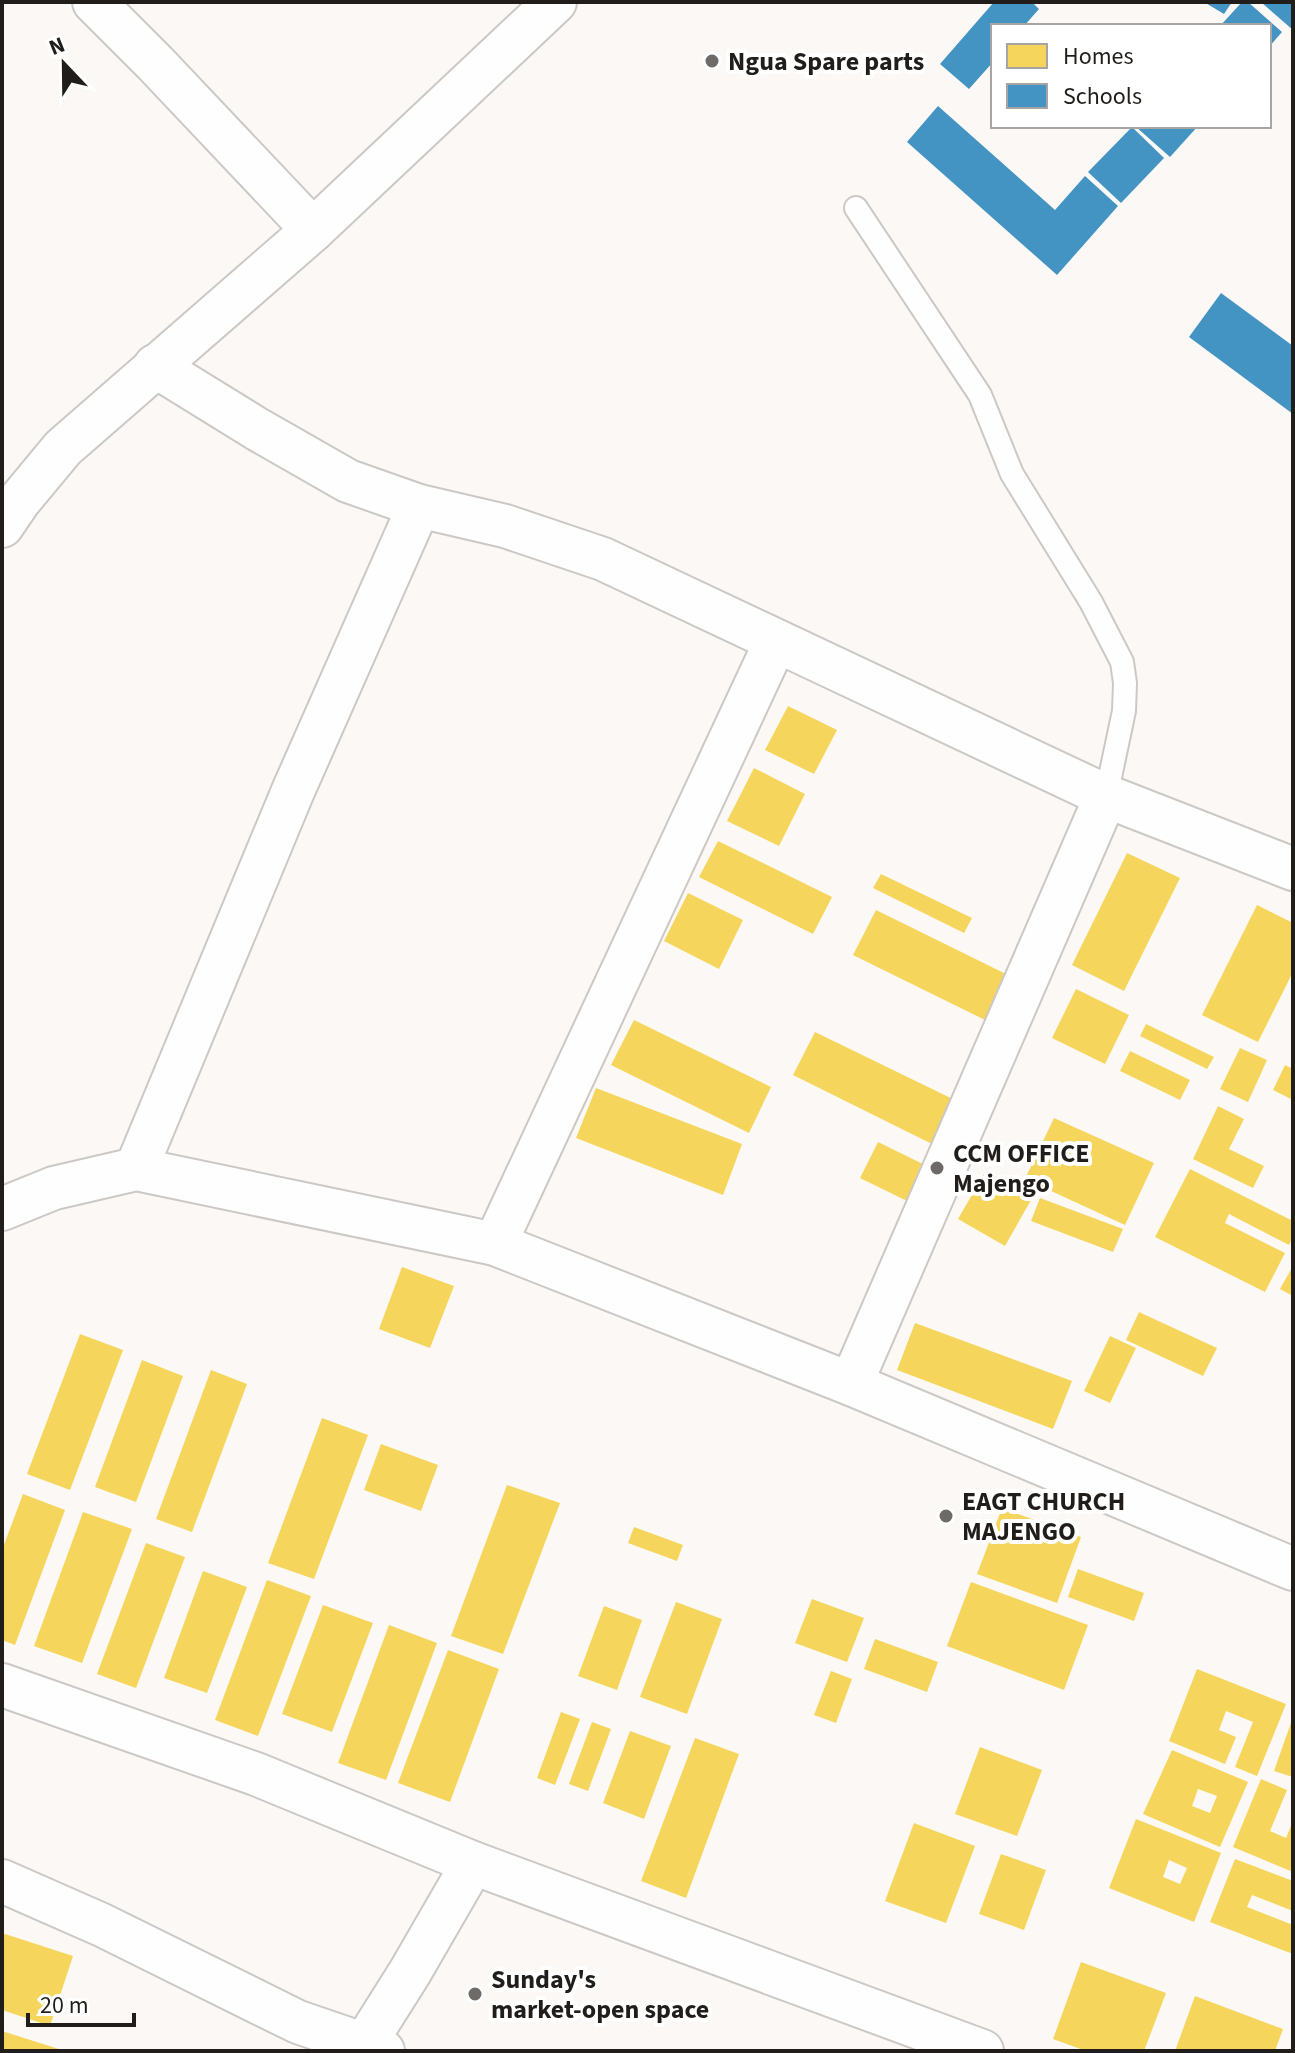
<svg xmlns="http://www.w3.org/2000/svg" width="1295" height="2053" font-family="'Source Sans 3',sans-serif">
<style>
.homes{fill:#f6d55c;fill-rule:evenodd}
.schools{fill:#4393c3}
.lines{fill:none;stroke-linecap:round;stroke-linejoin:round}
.lane-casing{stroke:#ccc8c6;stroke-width:26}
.street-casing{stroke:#ccc8c6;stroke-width:46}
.lane{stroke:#fffefe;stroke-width:22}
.street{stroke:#fffefe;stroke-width:42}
.poi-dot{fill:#6e6a68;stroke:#fff;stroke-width:3}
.labels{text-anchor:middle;stroke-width:8;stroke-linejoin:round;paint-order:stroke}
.poi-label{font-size:26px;font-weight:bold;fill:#211d1b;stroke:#fff;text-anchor:start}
</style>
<rect width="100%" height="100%" fill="#fcf8f6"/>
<g class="homes">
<path d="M788 706 837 730 814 774 765 750Z"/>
<path d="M754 768 805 794 779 846 727 821Z"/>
<path d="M718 841 832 897 813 934 699 877Z"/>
<path d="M1127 853 1180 878 1124 991 1072 965Z"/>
<path d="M881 874 972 918 964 933 873 888Z"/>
<path d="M688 893 743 920 719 969 664 941Z"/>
<path d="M1257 905 1293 923V972L1258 1042 1202 1015Z"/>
<path d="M876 910 1008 975 985 1020 853 955Z"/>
<path d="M1076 989 1129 1015 1105 1064 1052 1038Z"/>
<path d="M634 1020 771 1087 749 1133 611 1065Z"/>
<path d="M1146 1024 1214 1057 1207 1069 1140 1036Z"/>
<path d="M815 1032 963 1104 940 1148 793 1075Z"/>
<path d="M1240 1048 1267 1060 1248 1102 1220 1089Z"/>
<path d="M1130 1051 1190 1080 1180 1100 1120 1071Z"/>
<path d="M1285 1065 1293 1069V1100L1273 1090Z"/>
<path d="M596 1088 742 1144 723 1195 576 1138Z"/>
<path d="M1218 1106 1244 1119 1229 1149 1264 1166 1253 1188 1193 1159Z"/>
<path d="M1054 1118 1154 1163 1125 1225 1025 1179Z"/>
<path d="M878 1142 927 1166 909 1202 860 1178Z"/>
<path d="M1190 1169 1293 1221V1237L1289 1245 1229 1214 1225 1223 1285 1253 1265 1292 1155 1237Z"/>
<path d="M984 1174 1031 1200 1005 1246 958 1219Z"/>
<path d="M1040 1198 1123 1229 1113 1252 1031 1221Z"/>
<path d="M1293 1266V1296L1280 1289Z"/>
<path d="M402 1267 454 1286 430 1348 379 1329Z"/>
<path d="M1139 1312 1217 1348 1203 1376 1126 1340Z"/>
<path d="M915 1323 1072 1381 1053 1429 897 1370Z"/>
<path d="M80 1334 123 1350 70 1490 27 1474Z"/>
<path d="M1110 1336 1136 1348 1110 1403 1084 1391Z"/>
<path d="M142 1360 183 1376 136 1502 95 1487Z"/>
<path d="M211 1370 247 1384 192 1532 156 1519Z"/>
<path d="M322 1418 368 1435 314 1579 268 1563Z"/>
<path d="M381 1444 438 1465 421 1511 364 1490Z"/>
<path d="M507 1485 560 1503 503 1654 451 1636Z"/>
<path d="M23 1494 65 1510 15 1645 2 1640V1550Z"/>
<path d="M1002 1508 1081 1537 1057 1603 977 1574Z"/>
<path d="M83 1512 132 1529 82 1663 34 1646Z"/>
<path d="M634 1527 683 1545 677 1561 628 1543Z"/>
<path d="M146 1543 185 1557 136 1688 97 1674Z"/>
<path d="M1078 1569 1144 1593 1134 1621 1068 1597Z"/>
<path d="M203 1571 247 1587 207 1693 164 1678Z"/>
<path d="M267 1580 311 1596 258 1736 215 1720Z"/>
<path d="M971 1582 1088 1625 1064 1690 947 1646Z"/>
<path d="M812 1599 864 1618 847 1662 795 1643Z"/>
<path d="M676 1602 722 1619 687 1714 640 1697Z"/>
<path d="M323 1605 373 1623 332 1732 282 1714Z"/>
<path d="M604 1606 642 1620 617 1690 578 1676Z"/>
<path d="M389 1625 437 1643 386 1780 338 1763Z"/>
<path d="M875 1639 938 1662 927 1692 864 1669Z"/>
<path d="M448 1650 499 1669 450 1802 398 1783Z"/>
<path d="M1197 1669 1286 1704 1257 1776 1235 1767 1253 1722 1226 1711 1219 1730 1236 1737 1225 1764 1169 1741Z"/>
<path d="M831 1671 852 1679 836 1723 814 1715Z"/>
<path d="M561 1712 580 1719 555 1785 537 1778Z"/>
<path d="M1293 1717V1777L1274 1771Z"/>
<path d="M592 1722 611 1729 588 1791 569 1784Z"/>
<path d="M630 1731 671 1746 644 1819 603 1803Z"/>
<path d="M695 1738 739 1754 686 1898 641 1881Z"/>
<path d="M980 1747 1042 1770 1017 1836 955 1814Z"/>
<path d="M1172 1750 1248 1782 1220 1847 1143 1814ZM1198 1789 1217 1796 1210 1813 1192 1806Z"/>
<path d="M1261 1779 1287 1790 1270 1831 1286 1838 1293 1821V1872L1233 1847Z"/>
<path d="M1136 1819 1221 1853 1194 1922 1109 1888ZM1169 1860 1187 1868 1180 1884 1163 1877Z"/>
<path d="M914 1823 975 1846 946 1923 885 1901Z"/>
<path d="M1001 1854 1046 1870 1024 1930 979 1914Z"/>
<path d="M1235 1859 1293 1881V1911L1252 1895 1247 1907 1293 1925V1954L1210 1922Z"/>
<path d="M2 1933 73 1956 50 2026 2 2010Z"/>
<path d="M1081 1962 1166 1993 1144 2051H1086L1053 2039Z"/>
<path d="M1195 1996 1283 2029 1275 2051H1175Z"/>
<path d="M2 2031 62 2050V2051H2Z"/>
</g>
<g class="schools">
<path d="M994 2H1032L1039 9 1024 26H993V62L969 89 940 64Z"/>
<path d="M1204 2H1232L1224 14Z"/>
<path d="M1242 2H1248L1282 32 1269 47V26H1220Z"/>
<path d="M1261 2H1293V30Z"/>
<path d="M938 106 1055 210 1085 176 1118 206 1057 275 907 142Z"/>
<path d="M1135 126H1198L1170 157Z"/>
<path d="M1132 127 1164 158 1121 203 1088 172Z"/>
<path d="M1221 293 1293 346V414L1189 337Z"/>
</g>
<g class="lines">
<defs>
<path id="lane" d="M856 208 980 395 1012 474 1091 602 1122 662 1125 683 1124 711 1106 796"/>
<g id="street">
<path d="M94 2 156 64 313 230"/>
<path d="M155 366 257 429 348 481 419 506 505 526 603 559 1106 796 1293 869"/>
<path d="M2 526 19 501 63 448 313 230 555 2"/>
<path d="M136 1169 293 791 419 506"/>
<path d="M2 1209 54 1188 136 1169 495 1244 851 1384 1293 1569"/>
<path d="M495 1244 776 641"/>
<path d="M851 1384 1106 796"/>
<path d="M2 1685 256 1774 473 1863 982 2051"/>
<path d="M2 1881 102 1925 298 2022 383 2051"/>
<path d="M364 2045 410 1972 473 1863"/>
</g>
</defs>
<use href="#lane" class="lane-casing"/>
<use href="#street" class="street-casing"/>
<use href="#lane" class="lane"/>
<use href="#street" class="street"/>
</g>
<g class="poi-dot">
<circle cx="712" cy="61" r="8"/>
<circle cx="937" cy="1168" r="8"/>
<circle cx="946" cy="1516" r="8"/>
<circle cx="475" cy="1994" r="8"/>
</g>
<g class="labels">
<g class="poi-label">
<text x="728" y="70">Ngua Spare parts</text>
<text x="953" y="1162">CCM OFFICE<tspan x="953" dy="30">Majengo</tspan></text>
<text x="962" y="1510">EAGT CHURCH<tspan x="962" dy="30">MAJENGO</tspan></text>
<text x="491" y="1988">Sunday's<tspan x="491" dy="30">market-open space</tspan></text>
</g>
</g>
<rect width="1295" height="2053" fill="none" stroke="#211d1b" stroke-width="8"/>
<rect x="991" y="24" width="280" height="104" fill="#ffffff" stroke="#a6a5a4" stroke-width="2"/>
<rect x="1007" y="44" width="40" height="24" fill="#f6d55c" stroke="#a6a5a4" stroke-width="2"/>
<text x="1063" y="64" font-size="24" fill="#211d1b">Homes</text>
<rect x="1007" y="84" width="40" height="24" fill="#4393c3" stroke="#a6a5a4" stroke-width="2"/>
<text x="1063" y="104" font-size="24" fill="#211d1b">Schools</text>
<g transform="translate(64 64) rotate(338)" stroke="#ffffff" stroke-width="6" paint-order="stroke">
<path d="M0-6L14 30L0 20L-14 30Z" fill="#211d1b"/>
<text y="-12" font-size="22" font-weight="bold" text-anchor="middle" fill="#211d1b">N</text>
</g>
<path d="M28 2013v12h106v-12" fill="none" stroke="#211d1b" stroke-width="4"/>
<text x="40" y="2013" font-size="24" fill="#211d1b" stroke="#ffffff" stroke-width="6" paint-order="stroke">20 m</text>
</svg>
